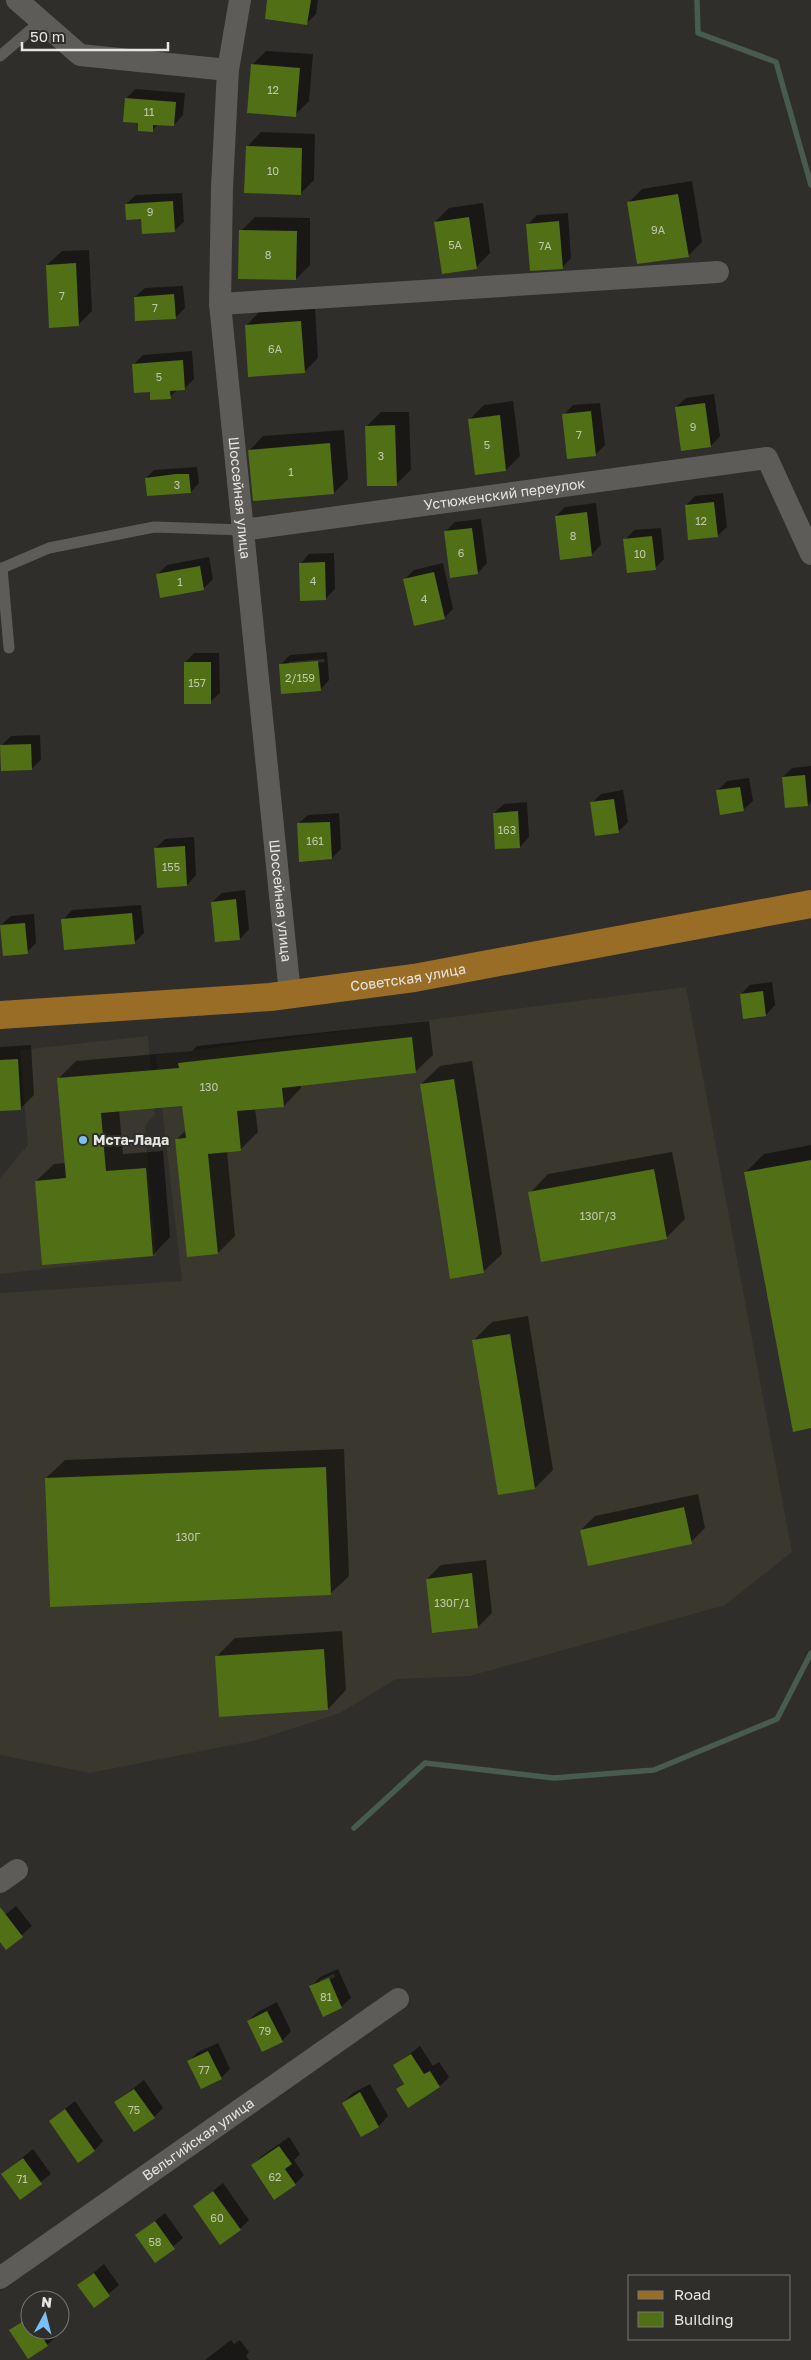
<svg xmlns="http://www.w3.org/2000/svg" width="811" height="2360" font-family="'Golos Text',sans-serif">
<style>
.built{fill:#39372e}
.shadow{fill:#0007;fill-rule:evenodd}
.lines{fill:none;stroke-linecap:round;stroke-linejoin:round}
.stream{stroke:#475b4f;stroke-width:5.5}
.building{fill:#516f14}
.service{stroke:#5d5c58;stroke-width:11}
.minor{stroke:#5d5c58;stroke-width:22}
.primary{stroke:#9a6d27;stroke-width:28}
.poi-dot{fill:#7abff8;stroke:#2f2e2b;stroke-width:2}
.labels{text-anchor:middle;stroke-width:4;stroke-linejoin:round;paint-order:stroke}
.number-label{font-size:11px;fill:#c0c8ae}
.street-label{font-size:14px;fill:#e5e5e2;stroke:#2f2e2b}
.poi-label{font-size:14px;font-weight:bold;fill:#e5e5e2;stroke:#2f2e2b;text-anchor:start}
</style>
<rect width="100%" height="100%" fill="#2f2e2b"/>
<g class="built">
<path d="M686 987 792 1552 725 1605 470 1676 396 1679 340 1713 257 1740 90 1773 0 1755V1293L182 1281 156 1055Z"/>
<path d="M148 1036 155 1114 145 1126 156 1256 0 1274V1178L28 1145 20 1050Z"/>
</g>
<g class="shadow">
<path d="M269 0H318L316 14 307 23Z"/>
<path d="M266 51 313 54 309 101 295 115 252 65Z"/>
<path d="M135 89 185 93 183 115 174 125 159 124 152 130 140 122 126 99Z"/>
<path d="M261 132 315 134 314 180 300 194 247 147Z"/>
<path d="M692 181 702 242 688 256 628 203 642 189Z"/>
<path d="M182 193 184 222 174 231 142 218 126 204 136 195Z"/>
<path d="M483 203 490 253 476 267 435 222 449 208Z"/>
<path d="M568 213 571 258 562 268 528 224 537 215Z"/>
<path d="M255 217 310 218V265L296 279 241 231Z"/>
<path d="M89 250 92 311 78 325 47 265 62 251Z"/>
<path d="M183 286 185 308 175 318 135 297 145 288Z"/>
<path d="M315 308 318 358 304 372 246 326 260 311Z"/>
<path d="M192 351 194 379 184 389H178L170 397 151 391 134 364 143 355Z"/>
<path d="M714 394 720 436 711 446 676 407 686 398Z"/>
<path d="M513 401 520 456 506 470 470 419 484 405Z"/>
<path d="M600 403 605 445 595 455 564 415 573 405Z"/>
<path d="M381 412H409L411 470 396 484 367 426Z"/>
<path d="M344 430 348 479 334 493 249 451 263 436Z"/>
<path d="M197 467 199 483 191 492 146 478 154 470Z"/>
<path d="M723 493 727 527 717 536 686 505 695 496Z"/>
<path d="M596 503 601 545 592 554 556 516 565 507Z"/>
<path d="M481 519 487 563 478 573 445 532 455 522Z"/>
<path d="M661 528 664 559 655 568 625 540 634 530Z"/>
<path d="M334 553 335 589 326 598 300 564 309 554Z"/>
<path d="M209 557 213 579 204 588 161 596 157 575 167 565Z"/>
<path d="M443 563 453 609 444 618 405 579 414 570Z"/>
<path d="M327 652 329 680 320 690 280 665 290 655ZM324 659 325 662 289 665V662Z"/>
<path d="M194 653H219L220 693 210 702 185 663Z"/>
<path d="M40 735 41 760 31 769 2 745 11 736Z"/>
<path d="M811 766V801L808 805 783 777 792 768Z"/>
<path d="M749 778 753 801 743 810 717 791 727 781Z"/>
<path d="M623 790 628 822 618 832 592 803 601 794Z"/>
<path d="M527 802 529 837 520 847 494 813 504 804Z"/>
<path d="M339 813 341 849 332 858 298 824 308 815Z"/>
<path d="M194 837 196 875 187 885 156 848 165 839Z"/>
<path d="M245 890 249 929 240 939 212 902 222 893Z"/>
<path d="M141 905 144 933 134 943 63 920 72 910Z"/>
<path d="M34 914 36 943 27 952 1 925 11 916Z"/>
<path d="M772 982 775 1005 766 1015 741 994 750 985Z"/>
<path d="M429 1021 433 1055 415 1072 301 1085V1088L284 1106 255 1108 258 1132 241 1149 227 1151 235 1236 218 1253 177 1139 186 1130 183 1104 119 1110 123 1154 163 1151 170 1237 153 1255 36 1181 54 1164 66 1163 59 1078 76 1061 192 1051 197 1046Z"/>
<path d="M31 1045 34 1095 20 1109 0 1110V1047Z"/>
<path d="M472 1061 502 1254 483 1272 421 1084 440 1066Z"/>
<path d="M811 1145V1427L745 1173 764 1154Z"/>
<path d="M672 1152 685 1219 666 1238 530 1193 548 1174Z"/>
<path d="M528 1316 553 1470 535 1488 473 1341 492 1322Z"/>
<path d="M344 1449 349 1576 330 1594 46 1478 65 1460Z"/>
<path d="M698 1494 705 1528 691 1542 581 1530 595 1516Z"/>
<path d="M486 1560 492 1613 478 1627 427 1579 441 1565Z"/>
<path d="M342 1631 346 1690 328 1709 217 1656 235 1638Z"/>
<path d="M16 1906 32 1926 6 1949 0 1940V1919Z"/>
<path d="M338 1969 351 1998 341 2007 311 1987 320 1977ZM334 1974 335 1977 320 1983V1980Z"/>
<path d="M277 2002 291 2031 282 2041 248 2021 258 2012Z"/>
<path d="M218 2043 230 2069 221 2078 189 2061 198 2052Z"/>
<path d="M420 2046 433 2066 439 2062 449 2077 440 2086 398 2089 405 2082 394 2066Z"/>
<path d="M144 2080 163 2108 154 2117 116 2102Z"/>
<path d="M370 2084 388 2116 379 2126 361 2135 343 2103 353 2093Z"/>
<path d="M75 2101 103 2141 94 2151 50 2121Z"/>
<path d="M289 2137 300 2154 294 2160 304 2175 295 2184 252 2165 262 2156Z"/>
<path d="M33 2149 51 2174 20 2198 2 2174Z"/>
<path d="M223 2183 249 2220 240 2229 194 2206Z"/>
<path d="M165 2213 183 2238 156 2261 137 2235Z"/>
<path d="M104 2264 119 2285 94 2306 79 2285Z"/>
<path d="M30 2315V2330H53L57 2336 47 2345 28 2357 10 2331Z"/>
<path d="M231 2340 234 2344 240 2340 249 2352 246 2356 249 2360H205Z"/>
</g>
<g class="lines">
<g class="stream">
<path d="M697 0 698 33 776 62 811 185"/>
<path d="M354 1828 425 1763 554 1778 654 1770 777 1719 811 1653"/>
</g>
</g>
<g class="building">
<path d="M267 0H311L307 25 265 19Z"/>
<path d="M251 64 300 68 296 117 247 113Z"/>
<path d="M125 98 176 102 174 126 153 125V132L138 131V123L123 122Z"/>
<path d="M246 146 302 148 301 195 244 193Z"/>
<path d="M678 194 689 257 637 264 627 202Z"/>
<path d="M173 201 175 232 142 234 141 219 126 220 125 204Z"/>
<path d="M469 217 477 269 442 274 434 222Z"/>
<path d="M559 221 563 269 530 271 526 224Z"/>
<path d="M239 230 297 231 296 280 238 279Z"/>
<path d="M76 263 79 326 49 328 46 265Z"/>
<path d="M174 294 176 319 135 321 134 297Z"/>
<path d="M301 321 305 373 248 377 245 325Z"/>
<path d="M183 360 185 390 170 391 171 399 150 400V392L134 393 132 364Z"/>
<path d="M705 403 711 447 681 451 675 407Z"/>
<path d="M591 411 596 456 567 459 562 414Z"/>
<path d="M500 415 506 471 475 475 468 419Z"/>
<path d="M395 425 397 486H367L365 426Z"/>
<path d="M330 443 334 494 253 501 248 450Z"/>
<path d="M176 474H189L191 493 147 496 145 478Z"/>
<path d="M714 502 718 537 688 540 685 505Z"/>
<path d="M587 512 592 556 560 560 555 516Z"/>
<path d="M472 528 478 574 450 578 444 531Z"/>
<path d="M652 536 656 570 627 573 623 539Z"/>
<path d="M325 562 326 600 300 601 299 563Z"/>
<path d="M200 566 204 590 160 598 156 574Z"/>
<path d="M434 572 445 619 414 626 403 579Z"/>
<path d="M318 661 321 691 281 694 279 664Z"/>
<rect x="184" y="662" width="27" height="42"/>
<path d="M31 744 32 770 1 771 0 745Z"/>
<path d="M805 775 808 806 785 808 782 777Z"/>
<path d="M740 787 744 811 720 815 716 790Z"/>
<path d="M614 799 619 833 595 836 590 802Z"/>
<path d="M518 811 520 848 495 849 493 813Z"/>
<path d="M330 822 332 859 299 862 297 823Z"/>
<path d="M185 846 187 886 157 888 154 848Z"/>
<path d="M236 899 240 940 215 942 211 902Z"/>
<path d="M132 913 135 944 64 950 61 919Z"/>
<path d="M25 923 28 954 3 956 0 925Z"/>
<path d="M763 991 766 1016 743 1019 740 994Z"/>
<path d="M412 1037 416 1073 282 1088 284 1107 237 1111 241 1151 208 1154 218 1254 187 1257 175 1139 186 1138 182 1106 101 1113 106 1171 146 1168 153 1256 42 1265 35 1181 66 1178 57 1078 179 1068 178 1063Z"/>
<path d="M18 1059 21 1110 0 1111V1060Z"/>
<path d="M454 1079 484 1273 450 1279 420 1084Z"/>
<path d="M811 1160V1428L793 1432 744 1172Z"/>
<path d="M654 1169 667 1239 541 1262 528 1192Z"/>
<path d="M510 1334 535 1489 498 1495 472 1340Z"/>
<path d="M326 1467 331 1595 50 1607 45 1478Z"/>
<path d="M684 1507 692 1544 588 1566 580 1530Z"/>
<path d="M472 1573 478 1628 432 1633 426 1579Z"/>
<path d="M324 1649 328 1710 219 1717 215 1656Z"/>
<path d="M0 1907 23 1937 6 1950 0 1942Z"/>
<path d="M329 1978 342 2008 323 2017 309 1986Z"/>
<path d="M267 2011 283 2042 262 2052 247 2021Z"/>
<path d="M208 2051 222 2079 201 2089 187 2061Z"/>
<path d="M411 2054 424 2074 430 2071 440 2087 408 2108 396 2089 404 2084 393 2065Z"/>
<path d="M134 2089 155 2118 134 2132 114 2102Z"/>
<path d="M360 2092 379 2127 361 2137 342 2103Z"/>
<path d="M65 2109 95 2151 78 2163 49 2121Z"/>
<path d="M279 2146 292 2164 285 2169 296 2185 274 2200 251 2165Z"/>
<path d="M23 2158 42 2184 20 2200 1 2174Z"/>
<path d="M213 2191 241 2230 220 2245 193 2206Z"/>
<path d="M155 2221 175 2249 155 2263 135 2235Z"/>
<path d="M94 2273 110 2296 94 2308 77 2285Z"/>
<path d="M30 2317V2330H38L48 2346 28 2359 9 2330Z"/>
</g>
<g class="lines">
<g class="service">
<path d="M0 56 41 21"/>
<path d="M2 568 9 648"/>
<path d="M0 569 49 548 154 527 243 530"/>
</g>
<g class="minor">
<path d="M17 0 80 55 228 70"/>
<path id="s1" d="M240 0 228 70 222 187 220 304 290 994"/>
<path d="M220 304 718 272"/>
<path id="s2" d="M243 530 767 458 811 554"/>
<path d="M0 1882 17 1870"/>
<path id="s3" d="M0 2278 398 1999"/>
</g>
<path class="primary" id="s4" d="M0 1015 270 997 414 978 811 904"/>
</g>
<circle class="poi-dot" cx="83" cy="1140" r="5"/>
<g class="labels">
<g class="number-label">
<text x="273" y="94">12</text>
<text x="149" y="116">11</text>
<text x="273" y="175">10</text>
<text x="150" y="216">9</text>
<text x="658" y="234">9А</text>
<text x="455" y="249">5А</text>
<text x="545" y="250">7А</text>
<text x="268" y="259">8</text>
<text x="62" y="300">7</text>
<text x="155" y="312">7</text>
<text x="275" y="353">6А</text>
<text x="159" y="381">5</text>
<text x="693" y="431">9</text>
<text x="579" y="439">7</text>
<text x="487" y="449">5</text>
<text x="381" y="460">3</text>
<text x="291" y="476">1</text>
<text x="177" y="489">3</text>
<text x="701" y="525">12</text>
<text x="573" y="540">8</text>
<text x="461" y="557">6</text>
<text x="640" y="558">10</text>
<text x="313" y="585">4</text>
<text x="180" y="586">1</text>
<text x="424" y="603">4</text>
<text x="300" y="682">2/159</text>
<text x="197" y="687">157</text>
<text x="507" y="834">163</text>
<text x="315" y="845">161</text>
<text x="171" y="871">155</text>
<text x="209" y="1091">130</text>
<text x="598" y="1220">130Г/3</text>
<text x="188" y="1541">130Г</text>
<text x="452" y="1607">130Г/1</text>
<text x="326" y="2001">81</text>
<text x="265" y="2035">79</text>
<text x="204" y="2074">77</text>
<text x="134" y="2114">75</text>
<text x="275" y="2181">62</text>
<text x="22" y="2183">71</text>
<text x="217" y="2222">60</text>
<text x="155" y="2246">58</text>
</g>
<g class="street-label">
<text dy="5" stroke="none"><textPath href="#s2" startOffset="264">Устюженский переулок</textPath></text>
<text dy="5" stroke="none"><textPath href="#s1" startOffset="500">Шоссейная улица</textPath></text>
<text dy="5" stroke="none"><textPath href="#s1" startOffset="905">Шоссейная улица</textPath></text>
<text dy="5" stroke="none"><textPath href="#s4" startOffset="410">Советская улица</textPath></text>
<text dy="5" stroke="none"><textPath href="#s3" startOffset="242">Вельгийская улица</textPath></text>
</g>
<g class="poi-label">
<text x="93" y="1145">Мста-Лада</text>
</g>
</g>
<rect x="628" y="2275" width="162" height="65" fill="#2f2e2b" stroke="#787774"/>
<rect x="638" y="2291" width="25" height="8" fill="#9a6d27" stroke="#787774"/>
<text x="674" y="2300" font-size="15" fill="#e5e5e2">Road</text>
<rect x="638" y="2312" width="25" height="15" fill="#516f14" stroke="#787774"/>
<text x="674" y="2325" font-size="15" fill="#e5e5e2">Building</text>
<g transform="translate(45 2315) rotate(7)"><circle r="24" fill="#2f2e2b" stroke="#787774"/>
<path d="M0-4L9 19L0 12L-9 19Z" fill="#7abff8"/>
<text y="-8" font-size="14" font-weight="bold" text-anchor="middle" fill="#e5e5e2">N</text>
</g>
<path d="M22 42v8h146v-8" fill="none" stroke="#e5e5e2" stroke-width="2.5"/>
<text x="30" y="42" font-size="15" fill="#e5e5e2" stroke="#2f2e2b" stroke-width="4" paint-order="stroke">50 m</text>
</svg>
